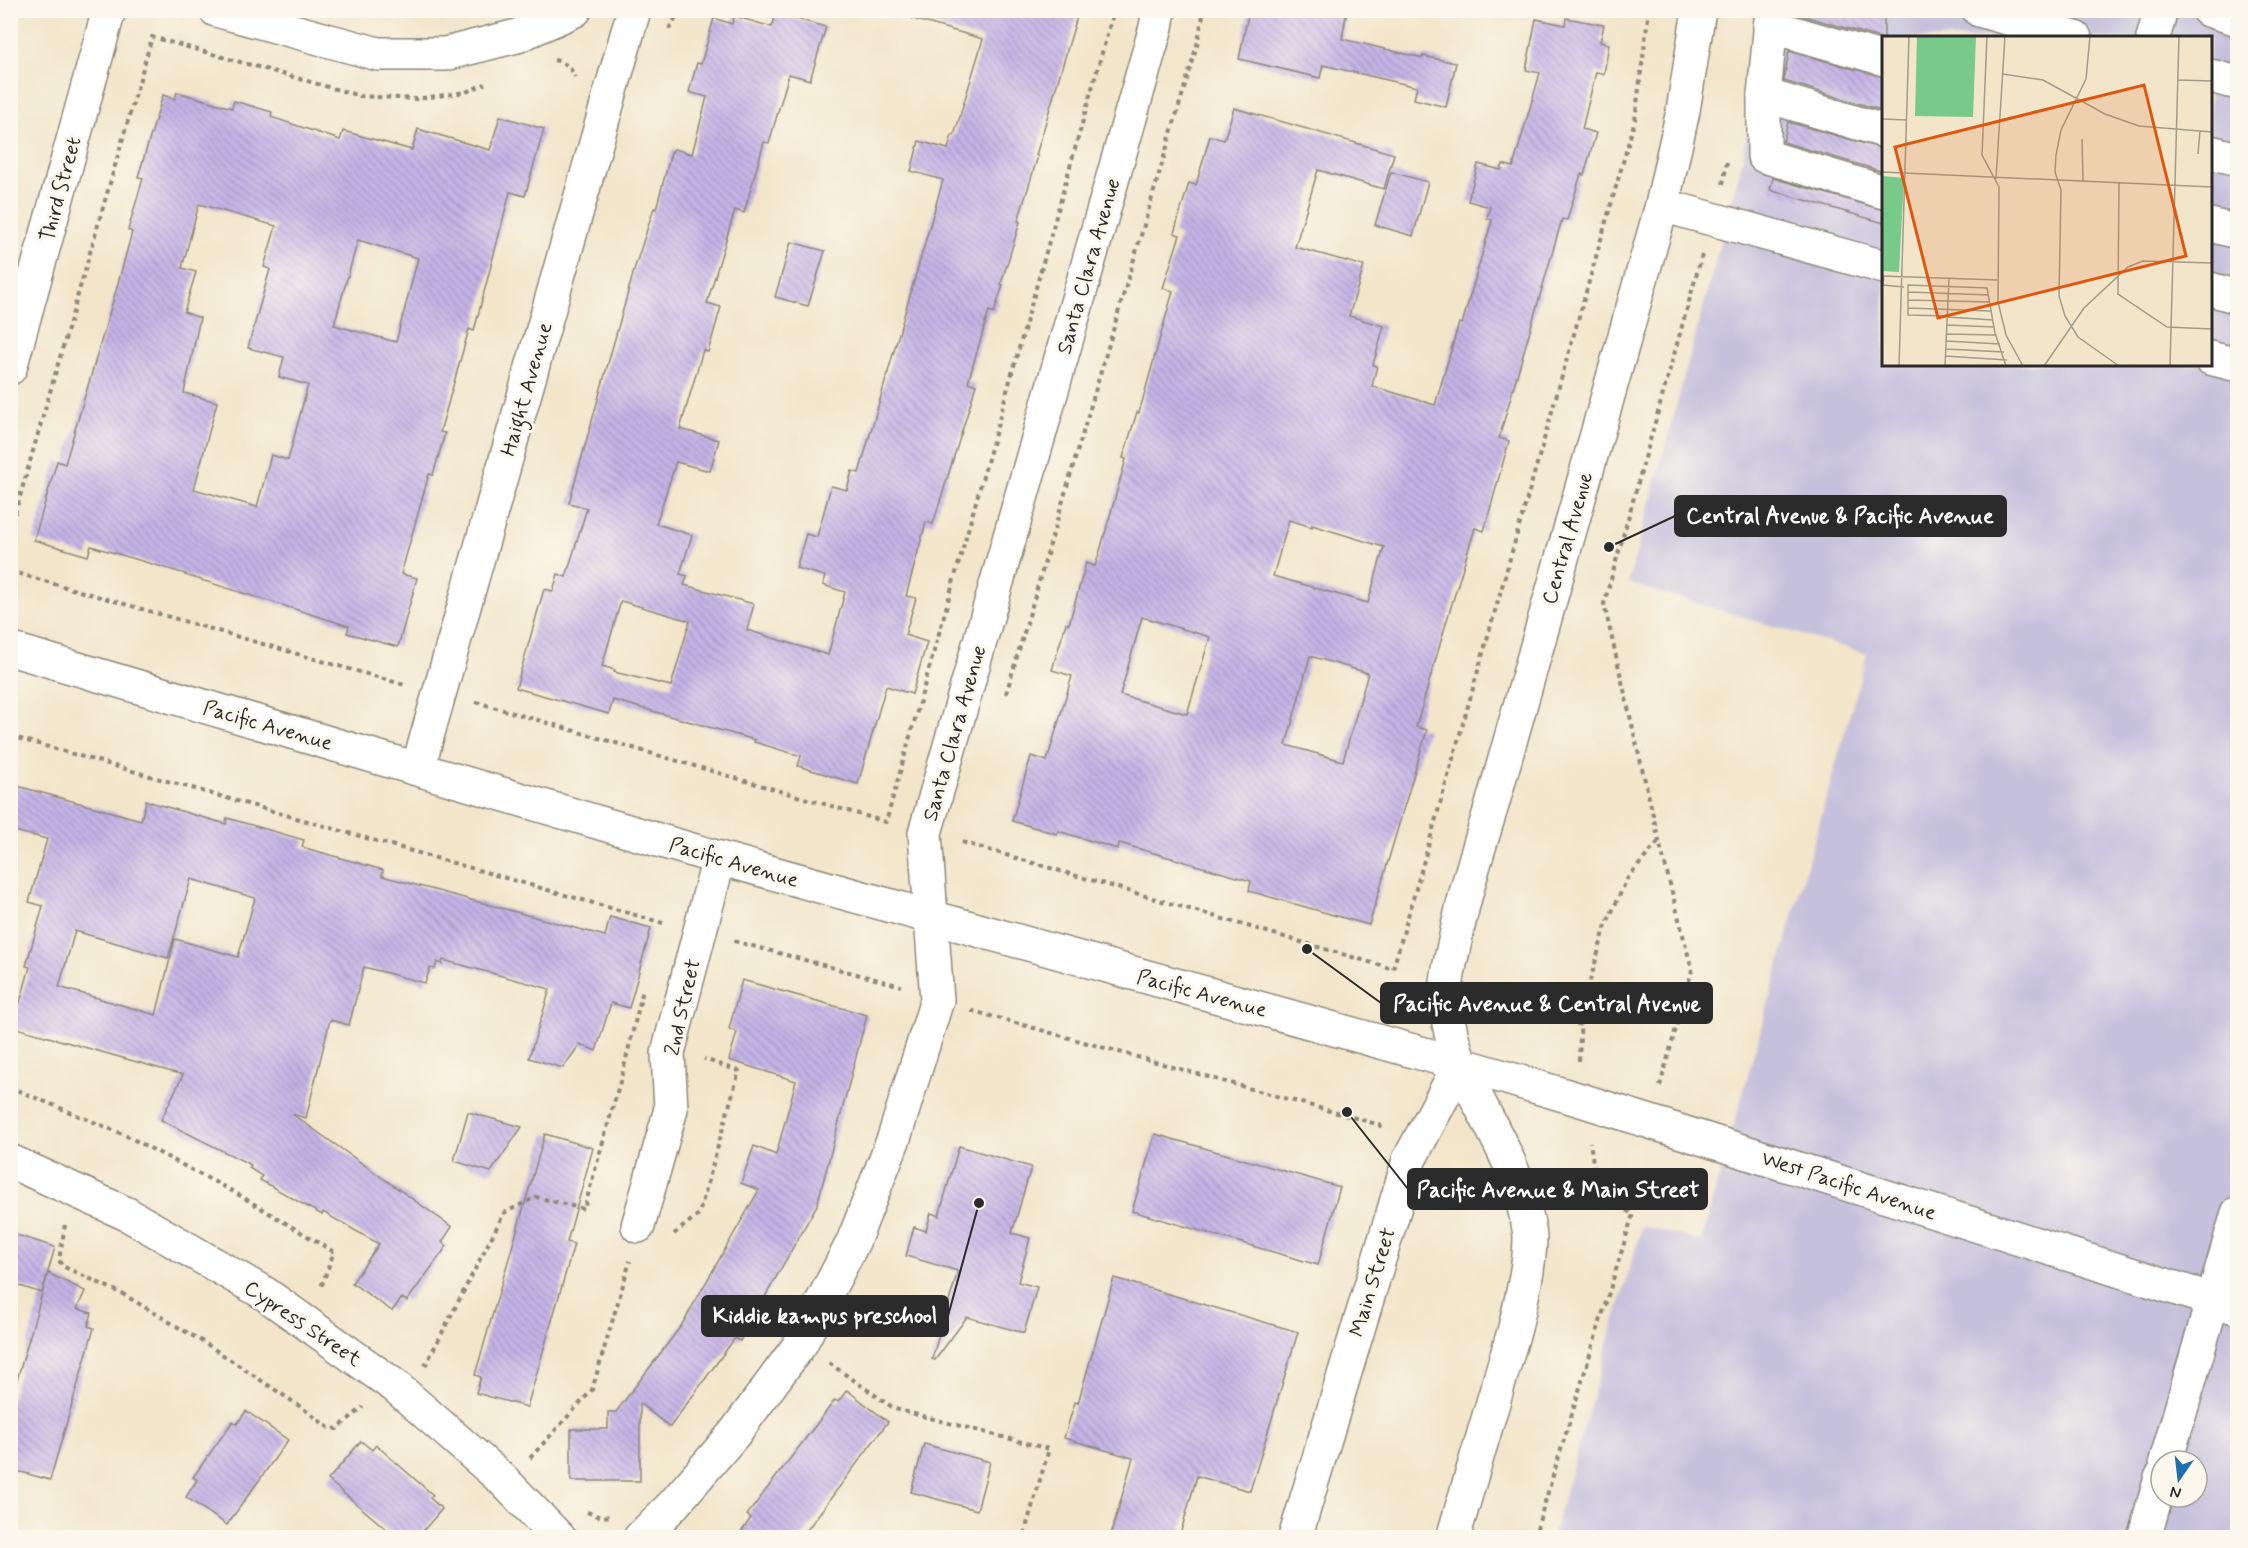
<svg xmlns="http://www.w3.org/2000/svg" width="2248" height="1548" font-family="Mynerve,sans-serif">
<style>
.industrial{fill:#c5c0db;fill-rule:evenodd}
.building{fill:url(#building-back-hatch);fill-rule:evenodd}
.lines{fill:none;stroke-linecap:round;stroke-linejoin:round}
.minor-casing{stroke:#8e887a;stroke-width:36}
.path{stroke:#8e887a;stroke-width:4;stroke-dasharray:4.5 4.5;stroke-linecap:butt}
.minor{stroke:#fff;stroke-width:33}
.labels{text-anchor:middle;stroke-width:6;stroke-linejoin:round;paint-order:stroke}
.street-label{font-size:21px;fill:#2b2b2b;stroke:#fbf7ec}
.inset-road{fill:none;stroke:#a29b8a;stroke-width:1.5}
.view{fill:#df570e;fill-opacity:0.15;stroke:#df570e;stroke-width:3}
.inset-edge{fill:none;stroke:#2b2b2b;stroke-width:3}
.leader{fill:none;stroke:#2b2b2b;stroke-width:2}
.callout-dot{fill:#2b2b2b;stroke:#fbf7ec;stroke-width:2}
.callout{fill:#2b2b2b;stroke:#2b2b2b;stroke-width:2}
.callout-label{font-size:22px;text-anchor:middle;font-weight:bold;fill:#fff}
</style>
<defs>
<pattern id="building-back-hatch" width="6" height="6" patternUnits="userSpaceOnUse" patternTransform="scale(1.5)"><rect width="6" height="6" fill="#c5b4e7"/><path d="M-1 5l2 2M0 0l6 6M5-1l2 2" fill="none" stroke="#a093bb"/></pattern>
</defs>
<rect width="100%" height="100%" fill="#fbf7ec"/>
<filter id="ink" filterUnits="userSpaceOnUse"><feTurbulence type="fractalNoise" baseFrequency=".0167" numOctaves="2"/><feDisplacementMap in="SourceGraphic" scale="12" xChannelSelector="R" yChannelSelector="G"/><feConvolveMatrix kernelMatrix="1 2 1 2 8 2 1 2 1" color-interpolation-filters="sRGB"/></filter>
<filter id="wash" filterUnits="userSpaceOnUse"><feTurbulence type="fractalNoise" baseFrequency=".008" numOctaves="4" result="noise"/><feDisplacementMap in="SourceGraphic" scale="24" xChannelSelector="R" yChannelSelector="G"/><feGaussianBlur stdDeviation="1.35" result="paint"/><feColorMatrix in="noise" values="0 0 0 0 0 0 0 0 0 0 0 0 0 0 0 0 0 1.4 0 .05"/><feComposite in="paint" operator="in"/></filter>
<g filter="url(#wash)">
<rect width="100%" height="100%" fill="#f2e5ca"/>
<path class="industrial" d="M1764 11H2237V1537L1552 1538 1642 1226 1701 1241 1867 654 1628 583 1741 167 1757 80ZM1884 38H2210V364H1884ZM2161 1461H2197V1497H2161Z"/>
<g id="blocks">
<g class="building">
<path d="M914 10H1079L1036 155 1038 156 1018 221 1020 222 1001 284 1003 285 994 313 989 311 968 382 976 385 967 415 933 524 926 522 906 596 916 598 905 635 927 642 912 694 886 686 858 784 798 766 801 756 754 742 755 740 613 700 609 714 516 688 544 589 553 591 558 574 566 577 587 508 569 503 635 267 654 208 656 209 671 153 674 149 692 154 707 97 689 92 697 63 701 64 714 18 732 24 734 16 772 27 776 13 826 27 810 80 789 74 769 143 764 142 744 213 735 210 707 303 721 307 708 352 703 350 680 429 719 440 710 471 676 462 656 524 692 535 680 574 687 576 684 585 754 604 747 630 828 655 845 592 823 585 825 576 796 568 806 534 817 537 831 486 847 490 852 471 859 473 943 180 911 171 919 141 948 149 952 135 954 136 983 39 913 19ZM621 601 690 621 671 686 614 672 615 670 602 666Z"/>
<path d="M1249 10H1347L1342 39 1423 58V56L1456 63 1446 107 1414 99 1417 87 1323 65 1320 78 1239 59Z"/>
<path d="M1801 10H1884V39L1800 15Z"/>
<path d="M1566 18 1604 25 1600 42 1609 44 1604 74 1596 72 1582 129 1596 133 1584 175 1581 174 1567 220 1562 219 1499 438 1509 441 1484 531 1475 528 1447 620 1416 727 1427 730 1369 925 1249 891 1251 881 1119 843 1118 849 1058 831 1057 834 1012 821 1031 756 1047 761 1072 676 1052 670 1066 623 1069 624 1086 563 1095 566 1100 551 1126 459 1123 458 1137 412 1139 413 1173 291 1163 288 1180 235 1174 233 1189 183 1196 185 1210 136 1224 140 1234 108 1394 154 1384 189 1318 170 1295 247 1364 266 1349 316 1384 326 1373 365 1377 366 1372 386 1435 405 1459 323 1462 324 1492 220 1487 218 1490 207 1468 201 1478 164 1501 170 1503 164 1513 167 1540 73 1526 70 1536 19 1565 25ZM1289 520 1312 527V525L1384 547 1368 603 1273 576ZM1142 617 1210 637 1187 714 1120 695ZM1310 656 1368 673 1343 761 1286 745Z"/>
<path d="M1789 51 1884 77V111L1784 81Z"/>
<path d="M177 92 232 108 234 101 272 112 271 117 340 140 343 131 412 150 418 129 490 150 500 116 544 129 525 196 510 192 474 331 469 329 440 432 445 433 433 475 429 474 401 574 417 578 398 647 347 633 349 626 185 575 186 574 91 546 88 556 34 540 57 461 65 464 117 287 132 232 128 230 143 178 138 177 163 95 175 99ZM199 204 276 226 264 267 270 269 248 348 284 357 279 377 308 385 288 460 271 455 257 507 194 489 217 402 184 393 200 318 184 312 196 272 182 268ZM358 240 418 258 396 342 334 325Z"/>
<path d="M1788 122 1884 149V172L1783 142Z"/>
<path d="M1391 172 1428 182 1413 236 1375 225Z"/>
<path d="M1773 178 1884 210V223L1770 190Z"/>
<path d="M791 242 825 251 808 306 775 297Z"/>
<path d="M10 784 141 820 146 801 226 824 227 818 304 840 302 847 383 870 382 876 605 936 610 917 651 928 629 1008 611 1003 596 1051 580 1044 563 1068 529 1058 550 989 443 960 442 964 437 962 435 969 430 968 425 983 364 967 349 1025 330 1020 306 1118 292 1114 452 1227 442 1242 447 1246 407 1301 402 1298 392 1311 352 1283 379 1244 323 1212 322 1215 260 1180 262 1176 249 1168 251 1165 161 1120 183 1075 13 1027 30 967 26 966 43 906 29 902 47 839 10 830ZM191 879 255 898 238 957 175 939 156 1015 59 987 75 931 168 958Z"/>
<path d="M742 980 867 1015 817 1205 740 1341 735 1338 670 1427 640 1404V1481H571V1429H608V1412H616L681 1326 759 1190 741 1183 754 1146 776 1155 796 1081 729 1060 737 1032 729 1029Z"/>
<path d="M468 1112 522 1127 491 1172 454 1161Z"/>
<path d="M545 1134 593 1148 567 1242 574 1244 527 1407 476 1393 481 1377 475 1375Z"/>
<path d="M1155 1134 1340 1187 1318 1265 1132 1211Z"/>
<path d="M959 1146 1031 1167 1012 1233 1030 1238 1018 1282 1037 1287 1024 1333 967 1317 935 1360 932 1359 958 1271 906 1256 914 1227 926 1231 931 1213 939 1216Z"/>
<path d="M10 1233 55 1247 42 1293 10 1283Z"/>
<path d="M48 1273 85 1291 77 1309 92 1313 88 1326 94 1328 50 1480 10 1469V1404Z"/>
<path d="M1114 1278 1298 1332 1250 1491 1197 1476 1179 1538H1110L1133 1458 1064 1438 1075 1402 1078 1403Z"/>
<path d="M847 1390 888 1422 801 1538H737L751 1518 747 1515 835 1400 838 1402Z"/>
<path d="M246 1411 288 1440 227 1525 186 1497 197 1480 193 1477 233 1421 237 1424Z"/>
<path d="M361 1441 372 1450 376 1445 433 1495 430 1498 442 1509 417 1538H397L328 1480Z"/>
<path d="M924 1444 990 1462 977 1510 911 1492Z"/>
</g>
</g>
</g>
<g filter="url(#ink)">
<use href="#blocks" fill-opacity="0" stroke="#8e887a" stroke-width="1.5"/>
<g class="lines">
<defs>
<g id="minor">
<path d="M216 10 378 54H445L517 36 575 10"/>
<path d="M1772 10 1764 95V156L1884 192"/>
<path d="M1979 10 2075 38"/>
<path d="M2208 10 2238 19"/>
<path d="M1770 26 1884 59"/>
<path d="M2153 38 2161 10"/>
<path d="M2210 76 2238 83"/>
<path d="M1764 95 1884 131"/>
<path d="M2210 152 2238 159"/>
<path d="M1662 205 1884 267"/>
<path d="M2210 225 2238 232"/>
<path d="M2210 289 2238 297"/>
<path d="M2210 358 2238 365"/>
<path d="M10 368 109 10"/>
<path d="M10 649 719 858 1460 1064 1584 1101 2238 1308"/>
<path d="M418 768 634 10"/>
<path d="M10 1161 127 1214 264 1293 395 1386 503 1480 559 1538"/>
<path d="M638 1226 671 1109 668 1053 719 858"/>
<path d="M2166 1461 2238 1213"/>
<path d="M640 1538 673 1505 734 1434 801 1343 853 1242 894 1138 937 1000 925 833 1156 27 1159 10"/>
<path d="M1295 1538 1409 1160 1460 1064"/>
<path d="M1453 1538 1515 1328C1521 1301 1530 1265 1530 1238 1530 1230 1527 1220 1525 1211 1510 1138 1453 1081 1447 1009 1444 985 1450 964 1455 941 1464 895 1478 850 1492 805L1662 205 1683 111 1699 10"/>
<path d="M2144 1538 2161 1478"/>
</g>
</defs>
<use href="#minor" class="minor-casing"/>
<g class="path">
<path d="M669 29 680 10"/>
<path d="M554 60C564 62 571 67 575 77"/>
<path d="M1723 184 1727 162"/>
<path d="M10 531 152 37 360 96 416 99 466 92 485 84"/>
<path d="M10 571 405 685"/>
<path d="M1006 694 1197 45 1204 10"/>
<path d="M476 702 886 822 1114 10"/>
<path d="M10 736 663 923"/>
<path d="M962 842 1393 969 1635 120 1649 10"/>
<path d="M734 941 901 986"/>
<path d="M1490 998 1581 1025"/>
<path d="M973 1013V1011L1380 1125 1383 1131"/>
<path d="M1579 1061 1581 1012 1606 925 1627 879 1658 842"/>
<path d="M1660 1086 1692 970 1659 841 1604 604 1702 255"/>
<path d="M10 1090 12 1088 125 1135 234 1192 334 1252 321 1287"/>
<path d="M65 1225 59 1260 62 1266 121 1293 208 1345 301 1407 329 1428 337 1429 363 1407"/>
<path d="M674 1234 699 1214 739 1071 704 1059"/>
<path d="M829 1363 895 1409 1049 1449 1023 1538"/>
<path d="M425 1366 504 1213 536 1197 584 1209 623 1071 643 990"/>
<path d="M530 1458 592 1390 630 1261"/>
<path d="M587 1512 601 1517 611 1516"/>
<path d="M1534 1538 1633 1214 1598 1196 1590 1142"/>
</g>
<use href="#minor" class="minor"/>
</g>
</g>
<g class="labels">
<g class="street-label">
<text transform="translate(60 189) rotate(-75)" y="7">Third Street</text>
<text transform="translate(1088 266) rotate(-74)" y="7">Santa Clara Avenue</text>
<text transform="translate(526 389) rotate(-74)" y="7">Haight Avenue</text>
<text transform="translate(1567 538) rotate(-74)" y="7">Central Avenue</text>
<text transform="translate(268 725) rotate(16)" y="7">Pacific Avenue</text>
<text transform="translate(954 733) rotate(-74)" y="7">Santa Clara Avenue</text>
<text transform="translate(734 862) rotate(16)" y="7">Pacific Avenue</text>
<text transform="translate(1202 993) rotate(15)" y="7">Pacific Avenue</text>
<text transform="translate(682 1007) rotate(-77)" y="7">2nd Street</text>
<text transform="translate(1849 1185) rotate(18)" y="7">West Pacific Avenue</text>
<text transform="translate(1372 1282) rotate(-73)" y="7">Main Street</text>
<text transform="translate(303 1323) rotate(34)" y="7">Cypress Street</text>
</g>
</g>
<g transform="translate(1882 36)">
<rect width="330" height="330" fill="#f2e5ca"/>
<path d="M0 140 22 142 17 236 0 235Z" fill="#78c98a"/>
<path d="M35 0H94L91 81 33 80Z" fill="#78c98a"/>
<path class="inset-road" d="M105 0 100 119 117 151 116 266 124 299 141 330M208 0 204 43 179 94 174 119 173 136 179 154 177 260 183 280 196 301 237 330M121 38 161 44 223 78 257 90 330 96M296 44 330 45M0 83 25 84M200 103 201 145M316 118 318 95M0 136 330 151M114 143 123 0M237 147 236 258 285 291 330 293M0 240 115 244M2 240 1 249 22 251M26 256 107 259M26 264 108 266M26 272 109 275M65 280 26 279V249L105 252 113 297 124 330M65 281 111 284M65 289 112 291M64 298 114 299M64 305 118 308M64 313 122 316M63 320 125 324M17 330 27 0M63 330 67 242M162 330 202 272 246 231 261 225 330 227M288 330 297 0"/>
<path class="view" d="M262 49 304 220 56 282 13 111Z"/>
<rect width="330" height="330" class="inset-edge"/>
</g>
<path class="leader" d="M1609 547L1675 516M1307 949L1381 1003M1347 1112L1408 1189M979 1203L948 1316"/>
<g class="callout-dot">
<circle cx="1609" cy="547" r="6"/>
<circle cx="1307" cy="949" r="6"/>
<circle cx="1347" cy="1112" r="6"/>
<circle cx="979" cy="1203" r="6"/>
</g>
<g class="callout">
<rect x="1675" y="496" width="331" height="40" rx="6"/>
<rect x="1381" y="983" width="331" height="40" rx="6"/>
<rect x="1408" y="1169" width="299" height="40" rx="6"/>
<rect x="702" y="1296" width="246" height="40" rx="6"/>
</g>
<g class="callout-label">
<text x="1840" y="523">Central Avenue &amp; Pacific Avenue</text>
<text x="1547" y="1011">Pacific Avenue &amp; Central Avenue</text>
<text x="1558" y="1197">Pacific Avenue &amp; Main Street</text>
<text x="825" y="1323">Kiddie kampus preschool</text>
</g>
<rect width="2248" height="1548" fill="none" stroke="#fbf7ec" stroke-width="36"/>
<g transform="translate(2179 1479) rotate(194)"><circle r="28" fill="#fbf7ec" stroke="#a8a59f" stroke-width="1.5"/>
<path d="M0-4.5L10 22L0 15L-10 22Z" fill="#1f6fb2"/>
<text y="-9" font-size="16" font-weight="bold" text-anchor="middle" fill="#2b2b2b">N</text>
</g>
</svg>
